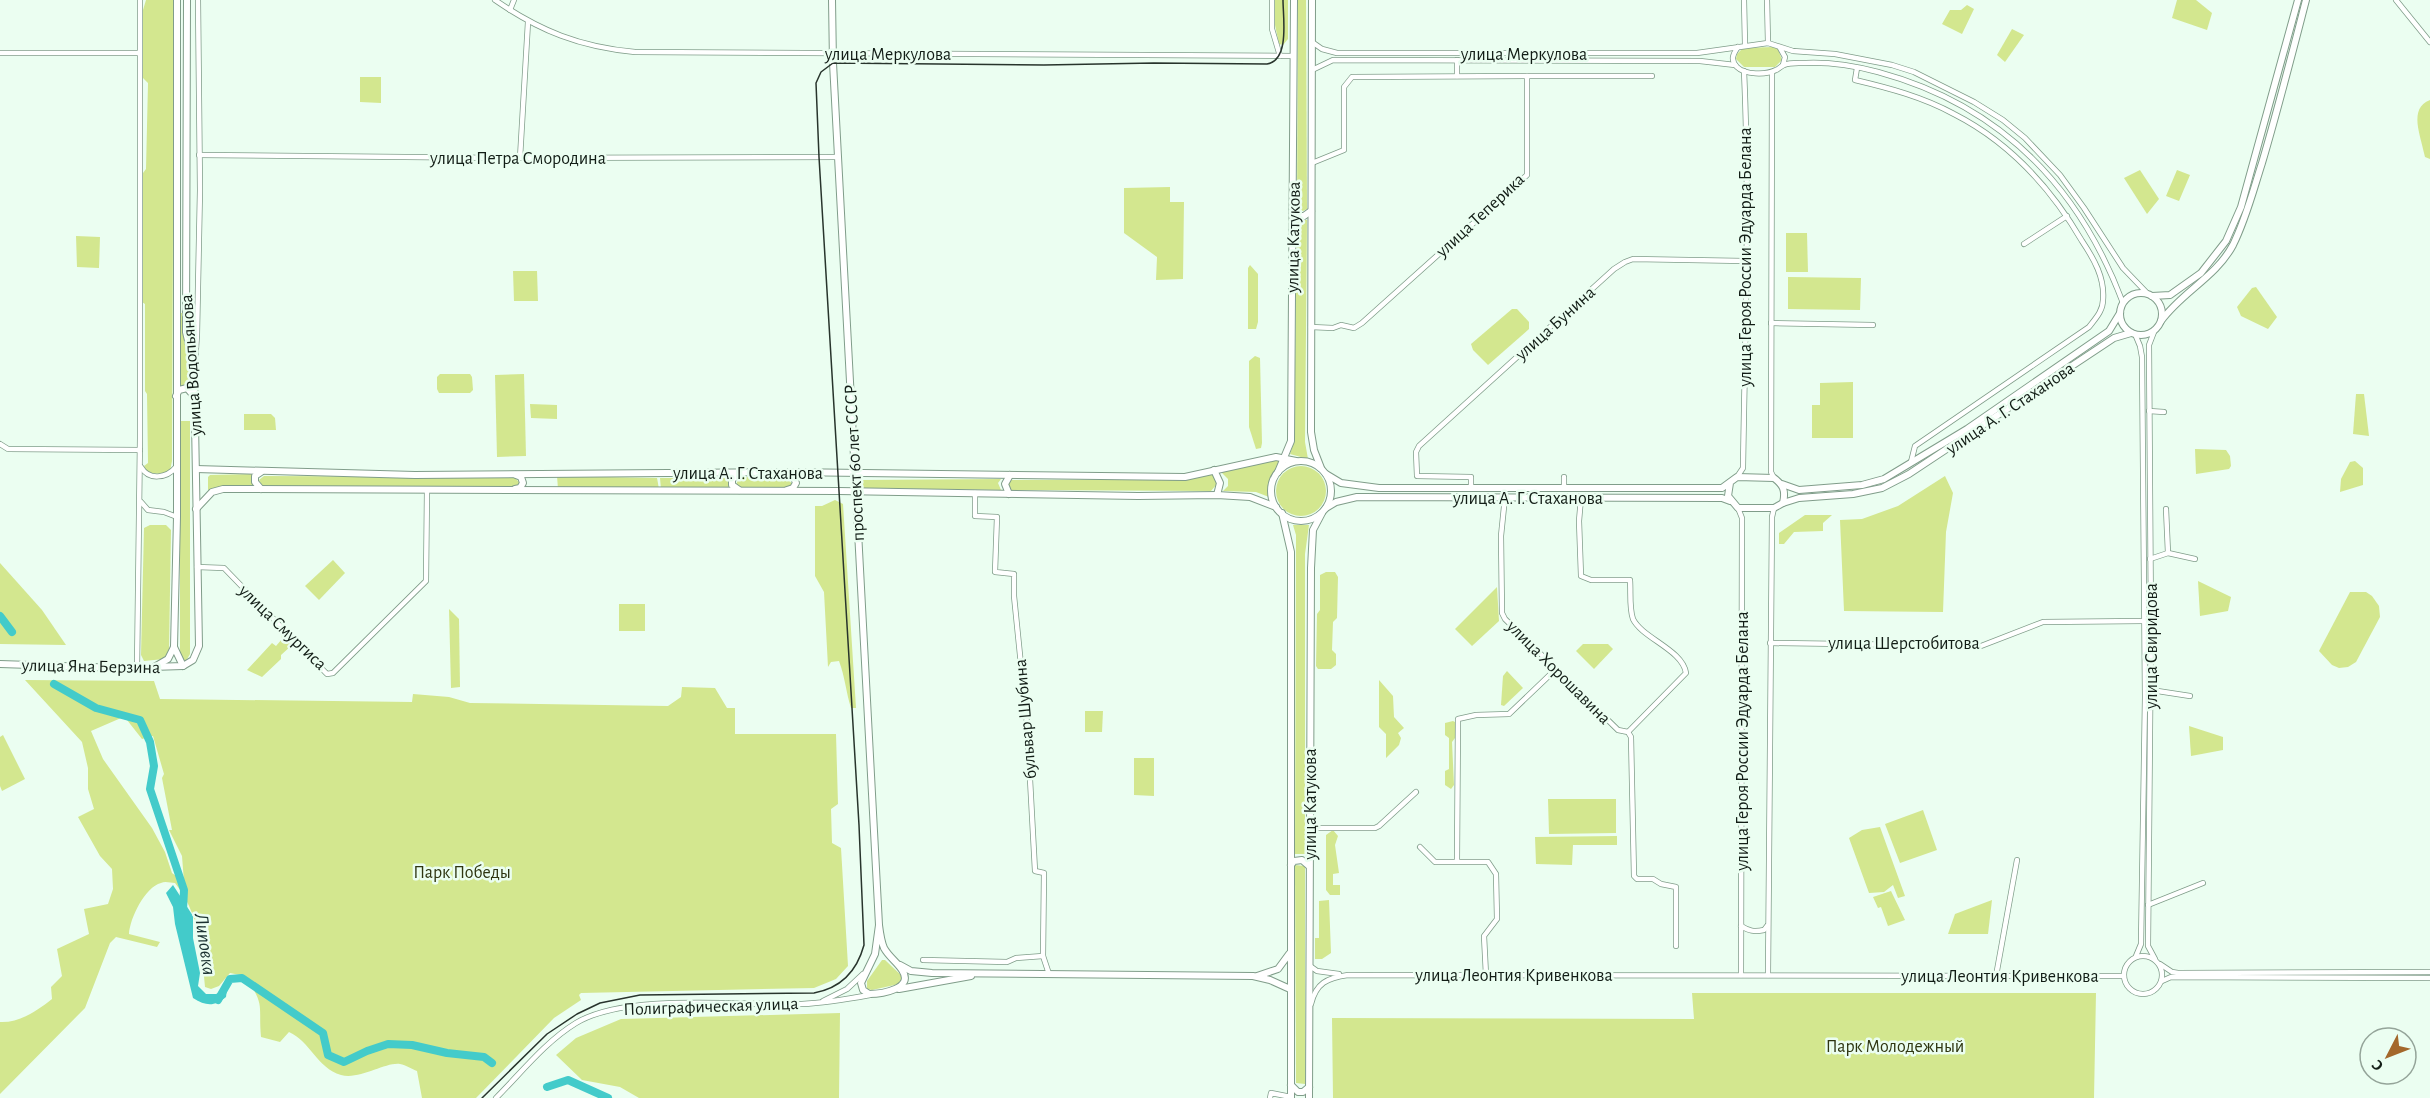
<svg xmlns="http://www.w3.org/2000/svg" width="2430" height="1098" font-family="'Alegreya Sans',sans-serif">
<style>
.green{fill:#d3e78f;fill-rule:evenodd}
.water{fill:#43cbca}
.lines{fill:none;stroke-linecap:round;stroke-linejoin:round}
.river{stroke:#43cbca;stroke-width:8}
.minor-casing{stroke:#809d8a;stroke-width:6}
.major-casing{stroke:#809d8a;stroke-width:8}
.minor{stroke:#fff;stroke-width:4.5}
.major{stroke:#fff;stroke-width:6}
.tram{stroke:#28342c;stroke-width:1.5}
.labels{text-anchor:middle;stroke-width:5;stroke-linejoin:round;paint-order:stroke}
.street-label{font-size:18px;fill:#121d16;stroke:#ebfef1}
.park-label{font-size:18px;fill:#2e3510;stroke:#ebfef1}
.water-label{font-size:20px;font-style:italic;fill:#1b3231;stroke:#ebfef1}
</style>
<rect width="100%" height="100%" fill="#ebfef1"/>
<g class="green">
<path d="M146 0H174L172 461 170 471 163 474 148 473 144 466 148 463 147 394 145 391V304L142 302 143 173 146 169 148 83 143 78V10Z"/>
<path d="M1275 0H1288V39L1283 45 1279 44 1275 25Z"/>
<path d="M1298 0H1306L1307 209 1303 211 1297 208Z"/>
<path d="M2177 0H2196L2212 13 2207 30 2172 18Z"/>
<path d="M1967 5 1974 9 1962 34 1942 24 1950 10H1961Z"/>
<path d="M2012 29 2024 35 2005 62 1997 55Z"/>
<path d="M1773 47 1778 49 1782 60 1775 67H1744L1736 59 1737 54 1743 48Z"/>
<path d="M360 77H381V103L360 102Z"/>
<path d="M2430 100V159L2425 157 2424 153C2421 136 2408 108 2430 100Z"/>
<path d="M2140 170 2159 199 2147 214 2124 178Z"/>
<path d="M2177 170 2190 175 2179 201 2166 196Z"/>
<path d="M1170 187V202H1184L1183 279 1156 280 1157 257 1124 233V188Z"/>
<path d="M1297 220H1307L1305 442 1308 459 1290 454 1294 442Z"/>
<path d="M1786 233H1807L1808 272H1786Z"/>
<path d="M76 236 100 237 99 268 77 267Z"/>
<path d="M1250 265 1258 274V322L1256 329H1248V268Z"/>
<path d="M513 271H537L538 301H514Z"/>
<path d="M1788 277 1861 278 1860 310 1788 309Z"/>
<path d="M2256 287 2277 317 2268 329 2241 316 2237 307 2252 288Z"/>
<path d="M1512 309H1517L1529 322V329L1488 365 1473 350 1471 344Z"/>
<path d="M181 313H183C184 338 190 362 190 387L185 384 180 387Z"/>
<path d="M1255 356 1260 358 1262 443 1261 448 1256 449 1249 427V361Z"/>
<path d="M440 374H470L472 377 473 390 470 393H439L437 389V377Z"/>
<path d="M524 374 526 456 497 457 495 375Z"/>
<path d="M1853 382V438H1812V405H1820V383Z"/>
<path d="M2356 394H2364L2369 436 2353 434Z"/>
<path d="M530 404 557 405V419L531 418Z"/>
<path d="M244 414H271L275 418 276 430H244Z"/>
<path d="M180 421H190V654L186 661 180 658Z"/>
<path d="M2195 449 2226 450 2230 456 2231 466 2229 469 2196 474Z"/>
<path d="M1273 459 1281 460 1268 486 1269 497 1256 492 1223 491 1228 486V479L1220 471Z"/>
<path d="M2355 461 2363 468V485L2340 492 2341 479 2350 462Z"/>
<circle cx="1301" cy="491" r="25"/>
<path d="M253 474V486L220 487 208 490V477L210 475Z"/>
<path d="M1208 474 1213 475 1217 484 1211 491 1011 490 1008 483 1011 480 1180 479Z"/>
<path d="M264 476 514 477 520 483 516 488 263 487 259 480Z"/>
<path d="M557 476 657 478 659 489H558Z"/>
<path d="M1945 476 1953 493 1946 532 1943 612 1844 611 1840 520 1862 519 1898 506Z"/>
<path d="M744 477H787L792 484 786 489H742L736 485 738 480Z"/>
<path d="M660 478H731L729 485 731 490 661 489Z"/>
<path d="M1001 479 998 483 1001 490 861 488V480Z"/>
<path d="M835 500 843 504 856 708H851C846 692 845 677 839 661L831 662 828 667 824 592 815 576V506H822Z"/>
<path d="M1805 515H1832L1823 523V531L1794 532 1784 544H1779V533Z"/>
<path d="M150 525H166L171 530 169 652 164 659 144 661 141 655 144 528Z"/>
<path d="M1293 525H1309L1305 554V854H1295L1296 535Z"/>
<path d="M333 560 345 573 319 600 305 586Z"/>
<path d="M0 563 42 610 66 645 0 644Z"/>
<path d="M1326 572H1335L1338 577 1337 618 1333 622 1332 650 1336 654V665L1331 669H1318L1316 666 1317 614 1320 610V575Z"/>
<path d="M2198 581 2231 597 2228 611 2200 616Z"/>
<path d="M1497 587 1499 621 1472 646 1455 629Z"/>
<path d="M2350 592H2366L2372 596 2379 606 2380 617 2356 662 2348 667 2339 668 2332 665 2319 651Z"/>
<rect x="619" y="604" width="26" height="27"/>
<path d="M449 609 459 619 460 687 451 688Z"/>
<path d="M282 632 296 645 291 646 281 655V659L262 677 247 670 272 643 276 646 282 639 281 633Z"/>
<path d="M1583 644H1608L1613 649 1594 669 1576 651Z"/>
<path d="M1507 671 1523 688 1504 706 1501 705 1503 676Z"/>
<path d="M25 680 154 681 160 699 412 702 413 694 449 697 470 703 668 706 681 697 682 687 715 688 727 708H735V734H836L838 804 831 809 832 843 841 848 848 966 836 979 814 988 581 993 579 995 581 1000 554 1018 476 1098H422L417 1071C412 1069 406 1065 400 1064 385 1062 360 1080 341 1075 317 1068 310 1041 289 1032L280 1042 261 1037C258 1004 266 1007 245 976L230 973 219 986 211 989 205 987C202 950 199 913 175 883 171 883 165 881 161 883 145 887 130 918 129 934L160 942 157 947 116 937 110 943 85 1008 0 1094V1022C19 1023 37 1011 52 999L51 987 62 976 57 949 89 934 84 909 108 904 113 889 112 869 100 856 78 817 94 809 88 789V768L82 742ZM121 718 127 720 142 739 153 736 164 774 162 778 172 830H169L182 856 184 882 172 873 165 852 152 828 103 759 91 731Z"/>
<path d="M1379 680 1393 696 1394 717 1404 728 1398 733 1401 738 1399 745 1386 758V734L1379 727Z"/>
<path d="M1085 711H1103L1102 732H1085Z"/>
<path d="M1453 721 1455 722V738L1452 742 1454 785 1451 789 1445 785V771L1449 769V738L1445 735V723Z"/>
<path d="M2189 726 2223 737V750L2191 756Z"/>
<path d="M3 735 25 779 2 791 0 786V737Z"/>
<path d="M1134 758H1154V796L1134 795Z"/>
<path d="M1548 799H1616V833L1549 834Z"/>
<path d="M1923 810 1937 850 1900 863 1885 824Z"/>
<path d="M1880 827 1905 896 1898 898 1893 885 1884 892 1869 893 1849 838 1862 830Z"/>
<path d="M1333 830 1338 836 1335 845 1339 873 1333 874V885H1340V895H1330L1326 890V835Z"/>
<path d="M1617 836V845H1573L1572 865 1536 864 1535 837Z"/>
<path d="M1295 865 1305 866V1084L1296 1083Z"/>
<path d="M1891 891 1905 920 1888 926 1881 907 1878 908 1873 897Z"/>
<path d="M1329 900 1331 953 1322 959H1315V938H1319V901Z"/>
<path d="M1992 900 1988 934H1948L1955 914Z"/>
<path d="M882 960H885L904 978 899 984 872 990 867 989V981Z"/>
<path d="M1692 993H2096L2094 1098H1333L1332 1018 1694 1019Z"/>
<path d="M840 1013 839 1098H639L620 1087 582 1080 556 1055 576 1038 621 1019Z"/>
</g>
<path class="water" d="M173 885 193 916V938L200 973 198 986 206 994H216L227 989 226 997C214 1007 206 1006 193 998L175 924 173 907 166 893Z"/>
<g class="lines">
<g class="river">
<path d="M0 616 12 632"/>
<path d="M54 684 96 708 140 720 150 742 154 766 150 789 184 890 183 910"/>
<path d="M218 1000 230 979 242 978 323 1033 328 1055 344 1062 367 1051 388 1044 412 1045 447 1053 484 1057 492 1063"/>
<path d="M547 1087 568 1080 608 1098"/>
</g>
<defs>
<g id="minor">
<path d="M495 0C540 31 580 47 635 52L1293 56"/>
<path d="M1272 0V29L1280 56"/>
<path d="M1744 0 1745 44"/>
<path d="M1767 0 1768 43"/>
<path d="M2396 0 2430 42"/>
<path d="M510 10 514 0"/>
<path d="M1312 42 1322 49 1337 53H1697L1768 43 1793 51 1835 54 1892 65 1914 72 1974 102 2003 120 2025 138 2060 175 2084 208 2123 268 2147 293"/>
<path d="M1738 47C1733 54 1730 60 1737 67 1745 75 1766 75 1776 70 1779 69 1781 66 1784 65 1790 62 1800 63 1806 63 1830 62 1855 66 1878 72 2000 105 2079 186 2123 303"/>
<path d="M1780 48 1785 57 1783 65"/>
<path d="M0 53H139"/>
<path d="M1857 68 1855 80C1889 88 1923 97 1954 114 2009 142 2051 188 2082 241 2094 259 2105 278 2103 300 2103 311 2095 319 2089 327L1915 446 1911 462"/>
<path d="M1312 70 1333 60 1700 61 1735 65"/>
<path d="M1772 72 1771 472 1774 478"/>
<path d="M1457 76V60"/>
<path d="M199 155 506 158 838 157"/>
<path d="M520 158 528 22"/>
<path d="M1312 163 1344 150V87L1352 77 1527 76"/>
<path d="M2024 244 2067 216"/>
<path d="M1771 323 1873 325"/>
<path d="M1311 327 1333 328 1341 325 1354 328 1362 323 1527 175V76H1652"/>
<path d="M2154 332 2149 345 2151 625 2148 946 2155 959"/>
<path d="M2135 334 2140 346 2142 357 2145 697 2141 944 2136 956"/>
<path d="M195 363 197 335 200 190 198 0"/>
<path d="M2149 411 2164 412"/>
<path d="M0 444 8 449 140 450"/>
<path d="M141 467C149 481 167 478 176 467"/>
<path d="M1564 477V488"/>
<path d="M1737 477 1743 468C1745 336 1750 203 1744 71"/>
<path d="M1471 488V477L1417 476 1416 452 1419 446 1614 269 1625 262 1633 259 1745 261"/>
<path d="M975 493V516L997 517 995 572 1014 574V596L1027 724 1035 871 1044 873 1043 956 1049 974"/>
<path d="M1505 497 1501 536 1502 613 1505 619 1618 730 1628 732 1631 737 1634 876 1637 879H1653L1661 884 1676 887V946"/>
<path d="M1581 498 1579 521 1581 576 1591 580H1630C1631 592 1629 608 1633 619 1642 638 1683 650 1686 673L1628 732"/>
<path d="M141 502 148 510 164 512 177 517"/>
<path d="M1738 508 1742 518 1741 975"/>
<path d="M2166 509 2168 553"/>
<path d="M2150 559 2168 553 2195 559"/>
<path d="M197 567 224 568 327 674 333 673 426 581 427 490"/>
<path d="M1770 643 1981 646 2043 622 2143 621"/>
<path d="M137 668 140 438V0"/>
<path d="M2151 690 2190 696"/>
<path d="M1309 828H1375L1379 826 1416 792"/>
<path d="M1420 847 1435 862H1488L1496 874 1497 919 1484 936 1486 975"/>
<path d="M1457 861 1458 719 1476 715 1509 714 1555 670"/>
<path d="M2148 905 2203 883"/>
<path d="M1741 926C1749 931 1754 932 1764 930L1767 926"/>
<circle cx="2143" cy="975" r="19"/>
<path d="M923 960 1007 962 1016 958 1043 956"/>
<path d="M2160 964 2172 972 2178 973 2430 972"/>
<path d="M1310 966 1317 971 1339 974"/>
<path d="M1768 975 1772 517 1774 508"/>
<path d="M1996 976 2017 860"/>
<path d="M2162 981 2171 977 2430 978"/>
<path d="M823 1001 847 989 863 974"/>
<path d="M1311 1004C1316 983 1327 978 1348 975L2124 976"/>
<path d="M496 1098C521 1073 545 1042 576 1023 627 992 742 1006 802 1004 825 1003 848 999 870 995"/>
<path d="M1270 1098 1271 1093 1291 1097"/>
</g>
<g id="major">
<path d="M832 0 833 63 879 925C880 933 881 941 884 948 889 957 897 962 902 970 915 989 881 994 869 994L863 990 861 983 875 954 879 925"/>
<path d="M1312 0 1311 432 1314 450 1321 468"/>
<path d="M1293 209 1300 216H1304L1311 211"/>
<circle cx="2141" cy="314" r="21"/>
<path d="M2152 296 2170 295 2201 273 2226 241 2241 207 2298 0"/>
<path d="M2161 321C2182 292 2216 277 2233 245 2246 219 2253 191 2262 163 2278 109 2292 54 2306 0"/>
<path d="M176 396 179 390 187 388 194 396"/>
<circle cx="1301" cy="491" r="30"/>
<path d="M196 469 415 475 786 472 1185 477 1276 457 1296 461"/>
<path d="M1214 470 1220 483 1217 495"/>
<path d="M261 472 255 476V482L261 489"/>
<path d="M1278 472 1291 441 1294 0"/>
<path d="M738 473 732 480V485L739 490"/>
<path d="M1326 474 1341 483 1379 488H1722L1737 477 1774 478C1783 485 1786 490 1783 503L1774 508H1738L1728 496 1730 483"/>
<path d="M1782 484 1799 490 1862 485 1884 479 1967 429 2109 331 2120 313"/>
<path d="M515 489 520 488 523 483 521 477 516 475"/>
<path d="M787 490 793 488 796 483 794 478 788 473"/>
<path d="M1009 494 1005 484 1010 475"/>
<path d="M1783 503 1799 498 1853 494 1882 488 1909 474 2114 338 2131 333"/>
<path d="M1326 508 1336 502 1357 497 1722 498 1730 501"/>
<path d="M196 509 212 492 223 489 839 491 1138 496 1217 495 1250 497 1276 507"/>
<path d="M1282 513 1291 552V1098"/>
<path d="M174 647 183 666"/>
<path d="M0 664 121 668 183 666 193 660 199 646 194 366 186 332 187 0"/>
<path d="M156 666 168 659 174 647 177 517V0"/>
<path d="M1291 865 1294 861 1302 860 1309 866"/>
<path d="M900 965 911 971 932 973 1253 976 1270 980 1290 989"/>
<path d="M1257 976 1278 969 1289 954"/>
<path d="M899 989 971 976"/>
<path d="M1291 1085 1298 1092H1303L1309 1087"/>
<path d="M1309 1098 1311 568 1313 530 1322 513"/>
</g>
</defs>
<use href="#minor" class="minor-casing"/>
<use href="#major" class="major-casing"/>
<use href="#minor" class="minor"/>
<use href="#major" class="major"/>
<path class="tram" d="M482 1098 547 1034 577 1014 600 1003 640 995 814 993C841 988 857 971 864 945L859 825 819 157 816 83 821 72 833 63 1044 65 1154 63 1267 64C1290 60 1283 18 1283 0"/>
</g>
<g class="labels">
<g class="street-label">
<text x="888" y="60">улица Меркулова</text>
<text x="1524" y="60">улица Меркулова</text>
<text x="518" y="164">улица Петра Смородина</text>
<text transform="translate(1480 215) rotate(-43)" y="6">улица Теперика</text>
<text transform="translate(1293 237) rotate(-89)" y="6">улица Катукова</text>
<text transform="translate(1745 257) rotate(-90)" y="6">улица Героя России Эдуарда Белана</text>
<text transform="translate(1555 323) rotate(-42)" y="6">улица Бунина</text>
<text transform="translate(191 365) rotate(-94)" y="6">улица Водопьянова</text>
<text transform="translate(2010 408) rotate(-34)" y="6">улица А. Г. Стаханова</text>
<text transform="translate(854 463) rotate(-93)" y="6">проспект 60 лет СССР</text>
<text x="748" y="479">улица А. Г. Стаханова</text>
<text x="1528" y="504">улица А. Г. Стаханова</text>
<text transform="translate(283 627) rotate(44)" y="6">улица Смургиса</text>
<text x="1904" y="649">улица Шерстобитова</text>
<text transform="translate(2151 646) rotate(-90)" y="6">улица Свиридова</text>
<text transform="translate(91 666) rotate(1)" y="6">улица Яна Берзина</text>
<text transform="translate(1559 672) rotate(45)" y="6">улица Хорошавина</text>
<text transform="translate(1025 719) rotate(-95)" y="6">бульвар Шубина</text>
<text transform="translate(1742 741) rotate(-90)" y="6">улица Героя России Эдуарда Белана</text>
<text transform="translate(1310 804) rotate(-90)" y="6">улица Катукова</text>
<text x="1514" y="981">улица Леонтия Кривенкова</text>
<text x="2000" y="982">улица Леонтия Кривенкова</text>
<text transform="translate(711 1006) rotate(-2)" y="6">Полиграфическая улица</text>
</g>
<g class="park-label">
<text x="462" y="878">Парк Победы</text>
<text x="1895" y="1052">Парк Молодежный</text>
</g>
<g class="water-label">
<text transform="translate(206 944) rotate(82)" y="7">Липовка</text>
</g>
</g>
<g transform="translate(2388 1056) rotate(228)"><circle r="28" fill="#ebfef1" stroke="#94a499" stroke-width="1.5"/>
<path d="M0-4.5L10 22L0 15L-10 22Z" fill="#a4682b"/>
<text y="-9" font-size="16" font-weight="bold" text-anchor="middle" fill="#121d16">С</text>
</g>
</svg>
